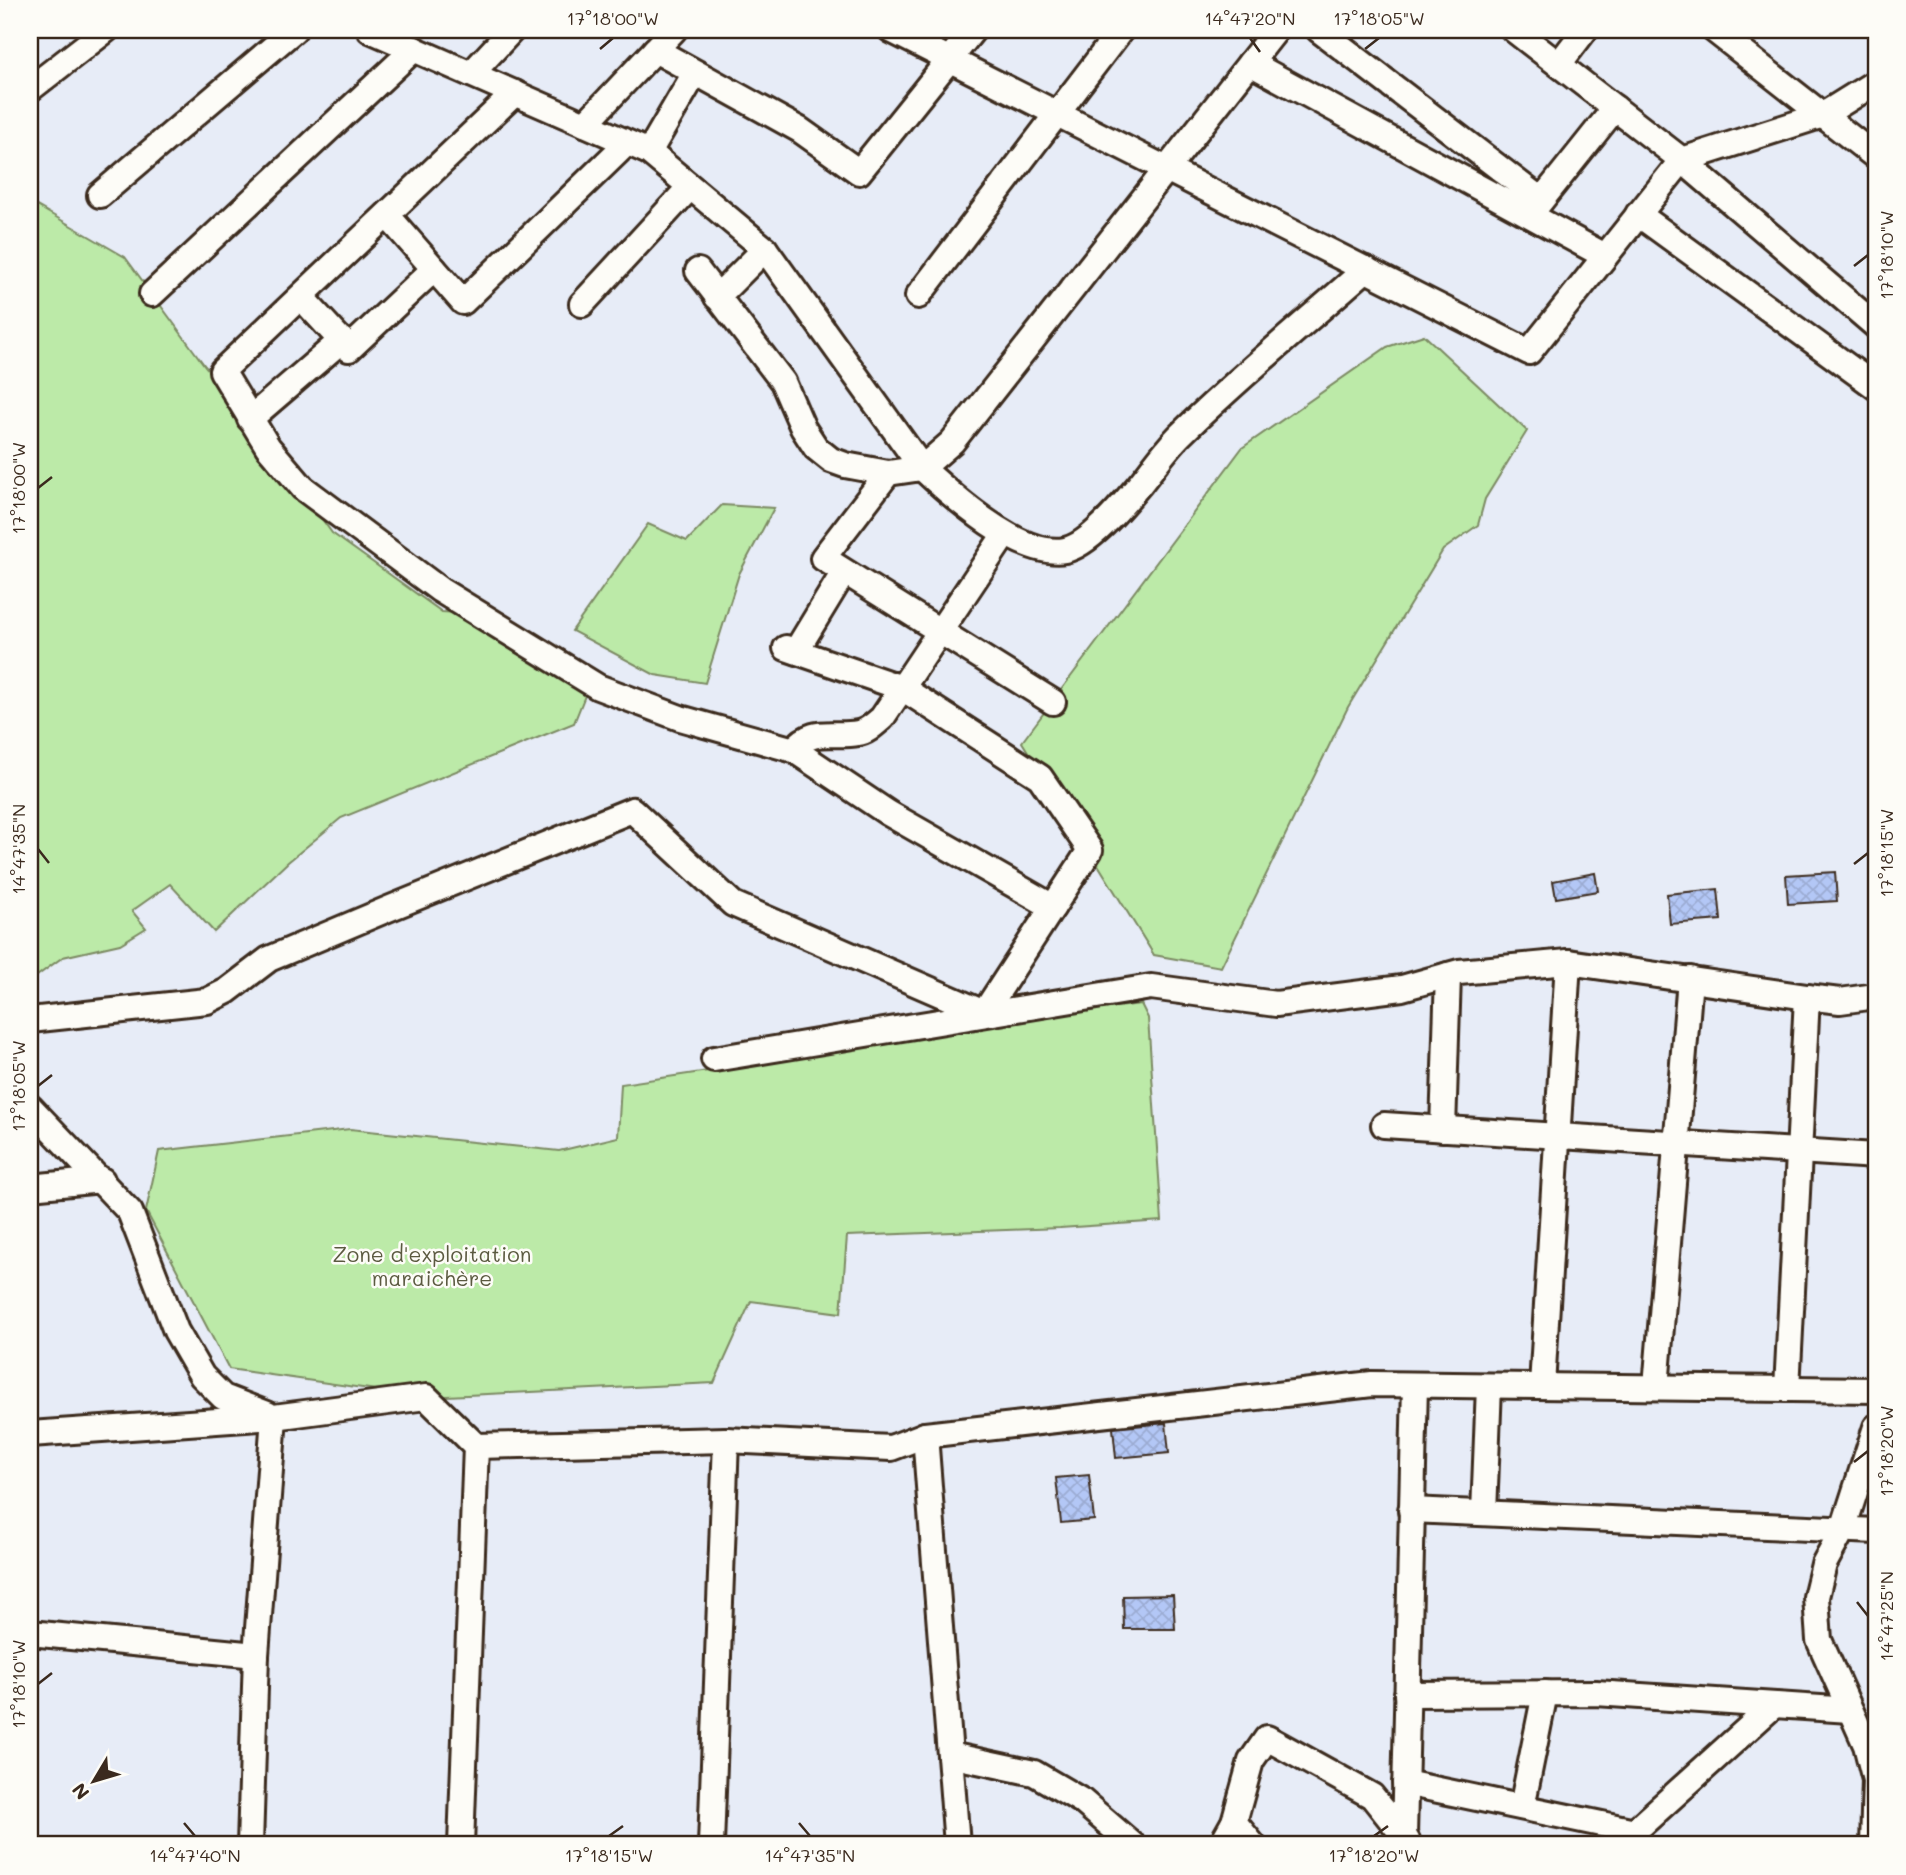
<svg xmlns="http://www.w3.org/2000/svg" width="1906" height="1875" font-family="Mali,sans-serif">
<style>
.garden{fill:#bceaa8;stroke:#7c8a63;stroke-width:2}
.building{fill:url(#building-cross-hatch);stroke:#3b2a1e;stroke-width:2}
.lines{fill:none;stroke-linecap:round;stroke-linejoin:round}
.minor-casing{stroke:#3b2a1e;stroke-width:30}
.minor{stroke:#fdfcf7;stroke-width:24}
.ticks{fill:none;stroke:#3b2a1e;stroke-width:2.5}
.labels{text-anchor:middle;stroke-width:5;stroke-linejoin:round;paint-order:stroke}
.park-label{font-size:21px;fill:#5b5a40;stroke:#fdfcf7}
.neatline{fill:none;stroke:#3b2a1e;stroke-width:2.5}
.ticks-label{font-size:18px;text-anchor:middle;fill:#3b2a1e}
</style>
<defs>
<pattern id="building-cross-hatch" width="8" height="8" patternUnits="userSpaceOnUse" patternTransform="scale(1.75)"><rect width="8" height="8" fill="#b3c7f6"/><path d="M0 0l8 8M0 8l8-8" fill="none" stroke="#9babd2"/></pattern>
</defs>
<rect width="100%" height="100%" fill="#e7ecf7"/>
<filter id="ink" filterUnits="userSpaceOnUse"><feTurbulence type="fractalNoise" baseFrequency=".0143" numOctaves="2"/><feDisplacementMap in="SourceGraphic" scale="14" xChannelSelector="R" yChannelSelector="G"/><feConvolveMatrix kernelMatrix="1 2 1 2 8 2 1 2 1" color-interpolation-filters="sRGB"/></filter>
<g filter="url(#ink)">
<g class="garden">
<path d="M30 202 125 257 205 366 250 419 332 533 442 612 477 614 590 683 574 723 341 818 288 862 214 932 170 884 132 911 146 928 120 944 63 957 30 981Z"/>
<path d="M1424 335 1527 431 1485 499 1478 525 1443 550 1348 707 1221 967 1154 955 1022 742 1242 448 1387 347Z"/>
<path d="M722 505 774 508 739 574 705 683 655 675 572 631 648 524 687 541Z"/>
<path d="M1141 1004 1148 1018 1162 1221 1060 1228 847 1236 841 1313 751 1301 714 1383 426 1397 229 1369 146 1211 159 1151 350 1129 559 1151 618 1137 621 1084 708 1071 978 1024Z"/>
</g>
<g class="building">
<path d="M1835 872 1837 901 1788 904 1786 875Z"/>
<path d="M1595 873 1598 891 1556 898 1553 881Z"/>
<path d="M1718 889 1721 920 1670 924 1667 894Z"/>
<path d="M1166 1423 1169 1453 1116 1458 1113 1428Z"/>
<path d="M1089 1475 1094 1520 1061 1523 1056 1478Z"/>
<path d="M1173 1595 1175 1629H1124L1123 1596Z"/>
</g>
<g class="lines">
<defs>
<g id="minor">
<path d="M370 30 649 152 765 249 922 468C952 496 1021 558 1065 550 1090 545 1124 503 1140 484 1153 468 1165 450 1180 435 1239 377 1304 324 1366 269"/>
<path d="M891 30 1529 352 1682 160 1823 115 1876 82"/>
<path d="M1319 30 1541 200"/>
<path d="M1514 30 1682 160 1876 326"/>
<path d="M1714 30 1876 157"/>
<path d="M655 50 800 130 859 172 973 30"/>
<path d="M1250 63 1605 256"/>
<path d="M1559 64 1585 30"/>
<path d="M471 74 512 30"/>
<path d="M30 89 106 30"/>
<path d="M515 93 222 371 268 447 303 488 440 590 598 687 680 718 794 750 888 813 1053 907"/>
<path d="M585 124 674 30"/>
<path d="M649 152 695 73"/>
<path d="M100 195 294 30"/>
<path d="M1532 212 1615 108"/>
<path d="M1638 214 1876 387"/>
<path d="M387 215 463 302 627 143"/>
<path d="M698 271 783 382 803 428 816 448 831 460 845 465 888 473 922 468 952 442 1276 30"/>
<path d="M152 294 414 49"/>
<path d="M918 296 1121 30"/>
<path d="M301 297 349 349 434 269"/>
<path d="M717 297 765 249"/>
<path d="M582 304 690 187"/>
<path d="M250 419 342 340"/>
<path d="M888 473 823 558 1053 702"/>
<path d="M786 648 902 688 1040 777 1090 850 984 1013"/>
<path d="M796 651 844 572"/>
<path d="M794 750C812 726 832 738 858 733 867 732 875 724 882 718L1005 534"/>
<path d="M30 1020 207 1001 227 991 269 959 388 909 632 810 733 904 984 1013"/>
<path d="M714 1059 1151 987 1276 1004 1402 988 1459 972 1568 962 1807 997 1840 1001 1876 996"/>
<path d="M30 1107 130 1212 176 1331 202 1376 223 1397 267 1414"/>
<path d="M1384 1125 1876 1156"/>
<path d="M1443 1129 1448 975"/>
<path d="M30 1187 102 1180"/>
<path d="M1542 1386 1568 962"/>
<path d="M1656 1387 1690 979"/>
<path d="M1787 1389 1807 997"/>
<path d="M30 1434 274 1417 426 1397 476 1446 726 1440 891 1448 925 1435 1372 1384 1876 1390"/>
<path d="M925 1435 957 1845"/>
<path d="M1411 1510 1876 1531"/>
<path d="M1484 1513 1489 1386"/>
<path d="M30 1633 256 1655"/>
<path d="M1407 1694 1596 1693 1850 1710"/>
<path d="M950 1755 1034 1773 1082 1801 1133 1845"/>
<path d="M1405 1783 1635 1831"/>
<path d="M1522 1807 1545 1693"/>
<path d="M1234 1822 1253 1845"/>
<path d="M1404 1836 1415 1385"/>
<path d="M250 1845 256 1655 274 1417"/>
<path d="M461 1845 476 1446"/>
<path d="M711 1845 726 1440"/>
<path d="M1221 1845 1234 1822 1251 1761 1267 1738 1372 1796 1407 1840"/>
<path d="M1619 1845 1774 1705"/>
<path d="M1873 1845 1875 1780 1866 1745 1819 1640 1816 1597 1824 1564 1843 1529 1876 1427"/>
</g>
</defs>
<use href="#minor" class="minor-casing"/>
<use href="#minor" class="minor"/>
</g>
</g>
<path class="ticks" d="M1250 38 1260 52M600 49 613 38M1365 49 1379 38M1854 266 1868 255M38 488 52 477M38 849 49 863M1854 864 1868 853M38 1086 52 1075M1854 1462 1868 1451M1857 1602 1868 1616M38 1684 52 1673M184 1823 195 1836M799 1823 810 1836M609 1836 623 1826M1374 1836 1388 1826"/>
<g class="labels">
<g class="park-label">
<text x="432" y="1262">Zone d'exploitation<tspan x="432" dy="24">maraichère</tspan></text>
</g>
</g>
<rect width="1906" height="1875" fill="none" stroke="#fdfcf7" stroke-width="77"/>
<g transform="translate(94 1781) rotate(232)" stroke="#fdfcf7" stroke-width="5" paint-order="stroke">
<path d="M0-5L12 26L0 18L-12 26Z" fill="#3b2a1e"/>
<text y="-10" font-size="19" font-weight="bold" text-anchor="middle" fill="#3b2a1e">N</text>
</g>
<rect x="38" y="38" width="1830" height="1798" class="neatline"/>
<g class="ticks-label">
<text x="613" y="25">17°18'00"W</text>
<text x="1250" y="25">14°47'20"N</text>
<text x="1379" y="25">17°18'05"W</text>
<text transform="translate(1887 255) rotate(-90)" y="6">17°18'10"W</text>
<text transform="translate(19 488) rotate(-90)" y="6">17°18'00"W</text>
<text transform="translate(19 849) rotate(-90)" y="6">14°47'35"N</text>
<text transform="translate(1887 853) rotate(-90)" y="6">17°18'15"W</text>
<text transform="translate(19 1086) rotate(-90)" y="6">17°18'05"W</text>
<text transform="translate(1887 1451) rotate(-90)" y="6">17°18'20"W</text>
<text transform="translate(1887 1616) rotate(-90)" y="6">14°47'25"N</text>
<text transform="translate(19 1684) rotate(-90)" y="6">17°18'10"W</text>
<text x="195" y="1862">14°47'40"N</text>
<text x="609" y="1862">17°18'15"W</text>
<text x="810" y="1862">14°47'35"N</text>
<text x="1374" y="1862">17°18'20"W</text>
</g>
</svg>
